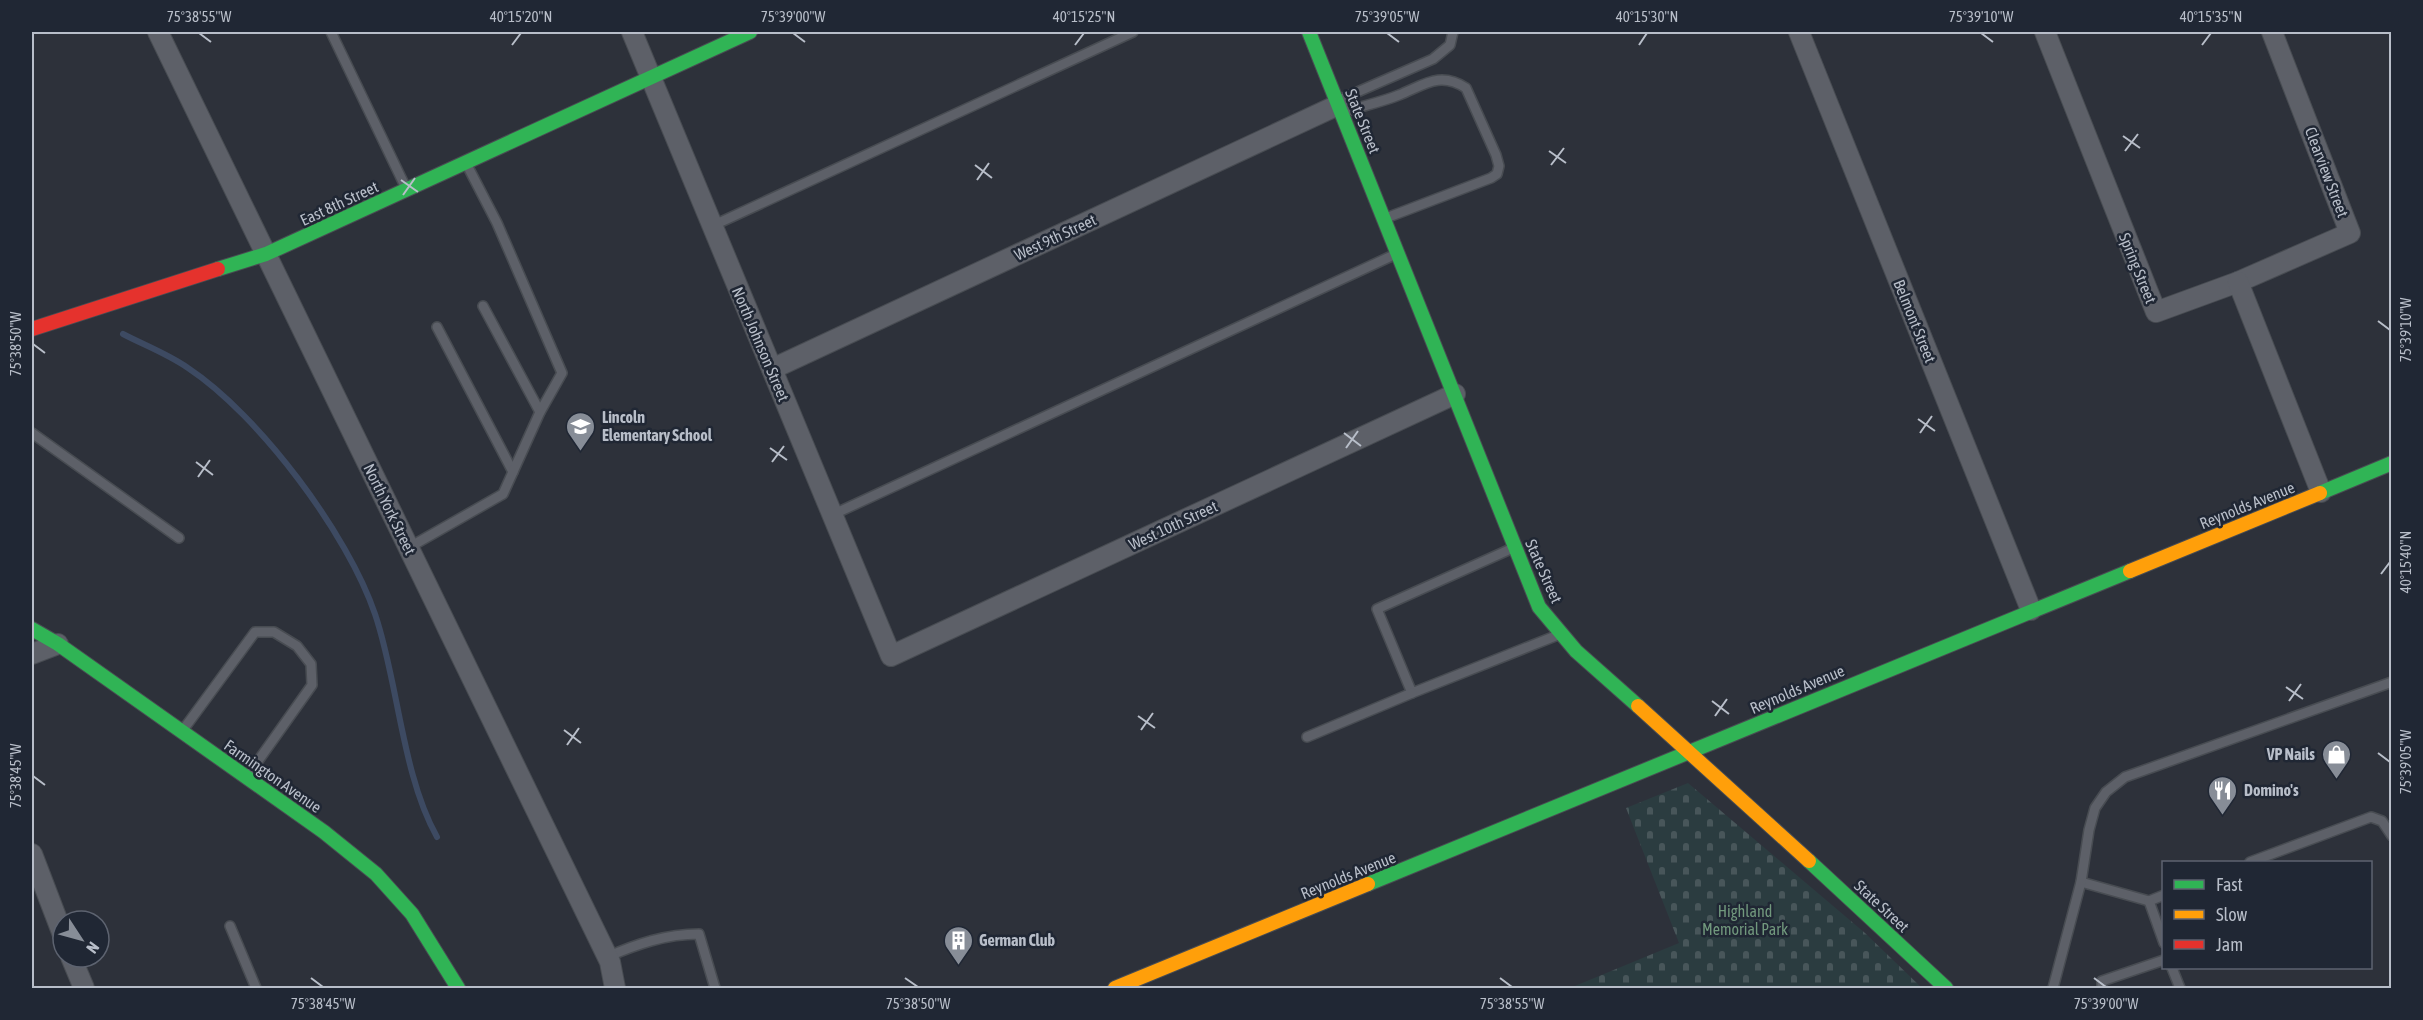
<svg xmlns="http://www.w3.org/2000/svg" width="2423" height="1020" font-family="'Asap Condensed',sans-serif">
<style>
.cemetery{fill:url(#cemetery-stones)}
.lines{fill:none;stroke-linecap:round;stroke-linejoin:round}
.stream{stroke:#3d4a62;stroke-width:6}
.lane-casing{stroke:#484c52;stroke-width:12}
.street-casing{stroke:#484c52;stroke-width:22}
.fast-casing{stroke:#484c52;stroke-width:16}
.slow-casing{stroke:#484c52;stroke-width:16}
.jam-casing{stroke:#484c52;stroke-width:16}
.lane{stroke:#5d6068;stroke-width:9}
.street{stroke:#5d6068;stroke-width:20}
.fast{stroke:#30b455;stroke-width:14}
.slow{stroke:#ff9f0a;stroke-width:14}
.jam{stroke:#e5322d;stroke-width:14}
.ticks{fill:none;stroke:#b8bec9;stroke-width:2}
.labels{text-anchor:middle;stroke-width:5;stroke-linejoin:round;paint-order:stroke}
.street-label{font-size:16px;fill:#b8bec9;stroke:#202734}
.poi-label{font-size:16px;font-weight:bold;fill:#b8bec9;stroke:#202734;text-anchor:start}
.park-label{font-size:16px;fill:#71987d;stroke:#202734}
.neatline{fill:none;stroke:#b8bec9;stroke-width:2}
.ticks-label{font-size:15px;text-anchor:middle;fill:#b8bec9}
</style>
<defs>
<pattern id="cemetery-stones" width="16" height="16" patternUnits="userSpaceOnUse" patternTransform="scale(1.5)"><rect width="16" height="16" fill="#2b3c40"/><path d="M2 7V4a2 2 0 0 1 4 0v3zM10 15v-3a2 2 0 0 1 4 0v3z" fill="#48565a"/></pattern>
</defs>
<rect width="100%" height="100%" fill="#2d313a"/>
<path class="cemetery" d="M1688 783 1865 933 1922 988H1570L1679 943 1626 808Z"/>
<g class="lines">
<path class="stream" d="M123 334C144 345 168 354 188 368 259 415 348 534 375 614 398 681 402 775 437 837"/>
<defs>
<g id="lane">
<path d="M331 32 405 186"/>
<path d="M1339 100 1433 59 1450 45 1453 32"/>
<path d="M1344 112C1362 106 1382 102 1399 95 1424 85 1440 71 1466 88L1496 155 1499 166 1497 174 1491 178 1386 218"/>
<path d="M712 226 1133 32"/>
<path d="M483 306 540 412"/>
<path d="M437 327 513 472"/>
<path d="M32 433 179 538"/>
<path d="M832 515 1396 254"/>
<path d="M408 548 503 494 540 412 562 373 497 223 467 165"/>
<path d="M1513 548 1377 609 1412 693 1558 635"/>
<path d="M183 730 255 632H274L297 646 311 664 312 685 248 775"/>
<path d="M1307 737 1412 693"/>
<path d="M2250 862 2371 817 2382 821 2392 836"/>
<path d="M2081 882 2149 901 2164 895"/>
<path d="M2149 901 2164 943"/>
<path d="M230 926 256 988"/>
<path d="M607 957C637 944 666 934 699 934L715 988"/>
<path d="M2172 968 2180 988"/>
<path d="M2053 988 2081 882 2089 830 2095 808 2106 792 2125 777 2392 682"/>
<path d="M2102 988V981L2164 960"/>
</g>
<g id="street">
<path d="M158 32 610 962 615 988"/>
<path d="M632 32 891 656 1455 394"/>
<path d="M1799 32 2031 610"/>
<path d="M2045 32 2156 312 2238 282 2350 233 2272 32"/>
<path d="M2238 282 2321 492"/>
<path d="M772 369 1338 105"/>
<path d="M32 654 58 644"/>
<path d="M32 854 63 935"/>
<path d="M71 957 84 988"/>
</g>
<g id="fast">
<path d="M1309 32 1539 607 1576 651 1638 706"/>
<path d="M218 269 266 254 750 32"/>
<path d="M2320 493 2392 463"/>
<path d="M32 629 58 644 324 832 376 874 412 914 458 988"/>
<path d="M1809 861 1946 988"/>
<path d="M1368 884 2130 571"/>
</g>
<g id="slow">
<path d="M2130 571 2320 493"/>
<path d="M1638 706 1809 861"/>
<path d="M1115 988 1368 884"/>
</g>
<path id="jam" d="M32 329 218 269"/>
</defs>
<use href="#lane" class="lane-casing"/>
<use href="#street" class="street-casing"/>
<use href="#fast" class="fast-casing"/>
<use href="#slow" class="slow-casing"/>
<use href="#jam" class="jam-casing"/>
<use href="#lane" class="lane"/>
<use href="#street" class="street"/>
<use href="#fast" class="fast"/>
<use href="#slow" class="slow"/>
<use href="#jam" class="jam"/>
</g>
<path class="ticks" d="M199 33 211 42M793 33 805 42M1387 33 1399 42M1981 33 1993 42M512 45 521 33M1075 45 1084 33M1639 45 1647 33M2202 45 2211 33M2123 136 2140 148M1549 151 1566 163M2125 151 2138 134M975 165 992 178M1551 165 1564 148M401 180 418 192M977 180 989 163M403 195 415 178M2378 321 2390 330M33 344 45 353M1918 419 1935 431M1344 433 1361 446M1920 433 1932 416M770 448 787 460M1346 448 1358 431M196 462 213 475M772 462 784 446M198 477 210 460M2381 574 2390 562M2286 687 2303 699M1712 701 1729 714M2289 701 2301 684M1138 716 1155 728M1715 716 1727 699M564 730 581 743M1141 730 1153 713M567 745 579 728M2378 753 2390 762M33 776 45 785M311 978 323 987M905 978 918 987M1500 978 1512 987M2094 978 2106 987"/>
<defs>
<symbol id="school-pin" viewBox="-11 -11 22 30"><path d="M0 17L-7.5 6A9.5 9.5 0 1 1 7.5 6Z" fill="#878d97" stroke="#202734"/><path d="M0-5L7-2L0 1L-7-2ZM-4 1L0 2.5L4 1V4Q0 6-4 4Z" fill="#fff"/></symbol>
<symbol id="shop-pin" viewBox="-11 -11 22 30"><path d="M0 17L-7.5 6A9.5 9.5 0 1 1 7.5 6Z" fill="#878d97" stroke="#202734"/><path d="M-5-2.5h2.3a2.7 3.5 0 0 1 5.4 0H5L5.5 6h-11ZM-1.5-2.5h3a1.5 2.3 0 0 0-3 0Z" fill="#fff"/></symbol>
<symbol id="restaurant-pin" viewBox="-11 -11 22 30"><path d="M0 17L-7.5 6A9.5 9.5 0 1 1 7.5 6Z" fill="#878d97" stroke="#202734"/><path d="M-5-6h1v4h1v-4h1v4h1v-4h1v5L-1.5 .5V6h-2V.5L-5-1ZM5-6V6H3V1.5H1.5Q1.5-4 5-6Z" fill="#fff"/></symbol>
<symbol id="building-pin" viewBox="-11 -11 22 30"><path d="M0 17L-7.5 6A9.5 9.5 0 1 1 7.5 6Z" fill="#878d97" stroke="#202734"/><path d="M-4-6H4V6H1V3H-1V6H-4ZM-2.5-4.3h1.7v1.8h-1.7ZM.8-4.3h1.7v1.8H.8ZM-2.5-1h1.7V.8h-1.7ZM.8-1h1.7V.8H.8Z" fill="#fff"/></symbol>
</defs>
<g fill-rule="evenodd">
<use href="#school-pin" x="564" y="410" width="33" height="45"/>
<use href="#shop-pin" x="2320" y="738" width="33" height="45"/>
<use href="#restaurant-pin" x="2206" y="774" width="33" height="45"/>
<use href="#building-pin" x="942" y="924" width="33" height="45"/>
</g>
<g class="labels">
<g class="street-label">
<text transform="translate(1363 121) rotate(68)" y="6">State Street</text>
<text transform="translate(2327 172) rotate(69)" y="6">Clearview Street</text>
<text transform="translate(339 203) rotate(-25)" y="6">East 8th Street</text>
<text transform="translate(1055 237) rotate(-25)" y="6">West 9th Street</text>
<text transform="translate(2138 268) rotate(68)" y="6">Spring Street</text>
<text transform="translate(1915 321) rotate(68)" y="6">Belmont Street</text>
<text transform="translate(761 344) rotate(67)" y="6">North Johnson Street</text>
<text transform="translate(2247 505) rotate(-22)" y="6">Reynolds Avenue</text>
<text transform="translate(390 509) rotate(64)" y="6">North York Street</text>
<text transform="translate(1173 525) rotate(-25)" y="6">West 10th Street</text>
<text transform="translate(1544 571) rotate(66)" y="6">State Street</text>
<text transform="translate(1797 689) rotate(-23)" y="6">Reynolds Avenue</text>
<text transform="translate(273 776) rotate(35)" y="6">Farmington Avenue</text>
<text transform="translate(1348 875) rotate(-22)" y="6">Reynolds Avenue</text>
<text transform="translate(1882 906) rotate(43)" y="6">State Street</text>
</g>
<g class="poi-label">
<text x="602" y="423">Lincoln<tspan x="602" dy="18">Elementary School</tspan></text>
<text x="2315" y="760" text-anchor="end">VP Nails</text>
<text x="2244" y="796">Domino's</text>
<text x="979" y="946">German Club</text>
</g>
<g class="park-label">
<text x="1745" y="917">Highland<tspan x="1745" dy="18">Memorial Park</tspan></text>
</g>
</g>
<rect width="2423" height="1020" fill="none" stroke="#202734" stroke-width="66"/>
<rect x="2162" y="861" width="210" height="108" fill="#202734" stroke="#5d6370" stroke-width="1.5"/>
<rect x="2174" y="880" width="30" height="9" fill="#30b455" stroke="#5d6370" stroke-width="1.5"/>
<text x="2216" y="891" font-size="18" fill="#b8bec9">Fast</text>
<rect x="2174" y="910" width="30" height="9" fill="#ff9f0a" stroke="#5d6370" stroke-width="1.5"/>
<text x="2216" y="921" font-size="18" fill="#b8bec9">Slow</text>
<rect x="2174" y="940" width="30" height="9" fill="#e5322d" stroke="#5d6370" stroke-width="1.5"/>
<text x="2216" y="951" font-size="18" fill="#b8bec9">Jam</text>
<g transform="translate(81 939) rotate(126)"><circle r="28" fill="#202734" stroke="#5d6370" stroke-width="1.5"/>
<path d="M0-4.5L10 22L0 15L-10 22Z" fill="#878d97"/>
<text y="-9" font-size="16" font-weight="bold" text-anchor="middle" fill="#b8bec9">N</text>
</g>
<rect x="33" y="33" width="2357" height="954" class="neatline"/>
<g class="ticks-label">
<text x="199" y="22">75°38'55"W</text>
<text x="521" y="22">40°15'20"N</text>
<text x="793" y="22">75°39'00"W</text>
<text x="1084" y="22">40°15'25"N</text>
<text x="1387" y="22">75°39'05"W</text>
<text x="1647" y="22">40°15'30"N</text>
<text x="1981" y="22">75°39'10"W</text>
<text x="2211" y="22">40°15'35"N</text>
<text transform="translate(2406 330) rotate(-90)" y="5">75°39'10"W</text>
<text transform="translate(16 344) rotate(-90)" y="5">75°38'50"W</text>
<text transform="translate(2406 562) rotate(-90)" y="5">40°15'40"N</text>
<text transform="translate(2406 762) rotate(-90)" y="5">75°39'05"W</text>
<text transform="translate(16 776) rotate(-90)" y="5">75°38'45"W</text>
<text x="323" y="1009">75°38'45"W</text>
<text x="918" y="1009">75°38'50"W</text>
<text x="1512" y="1009">75°38'55"W</text>
<text x="2106" y="1009">75°39'00"W</text>
</g>
</svg>
